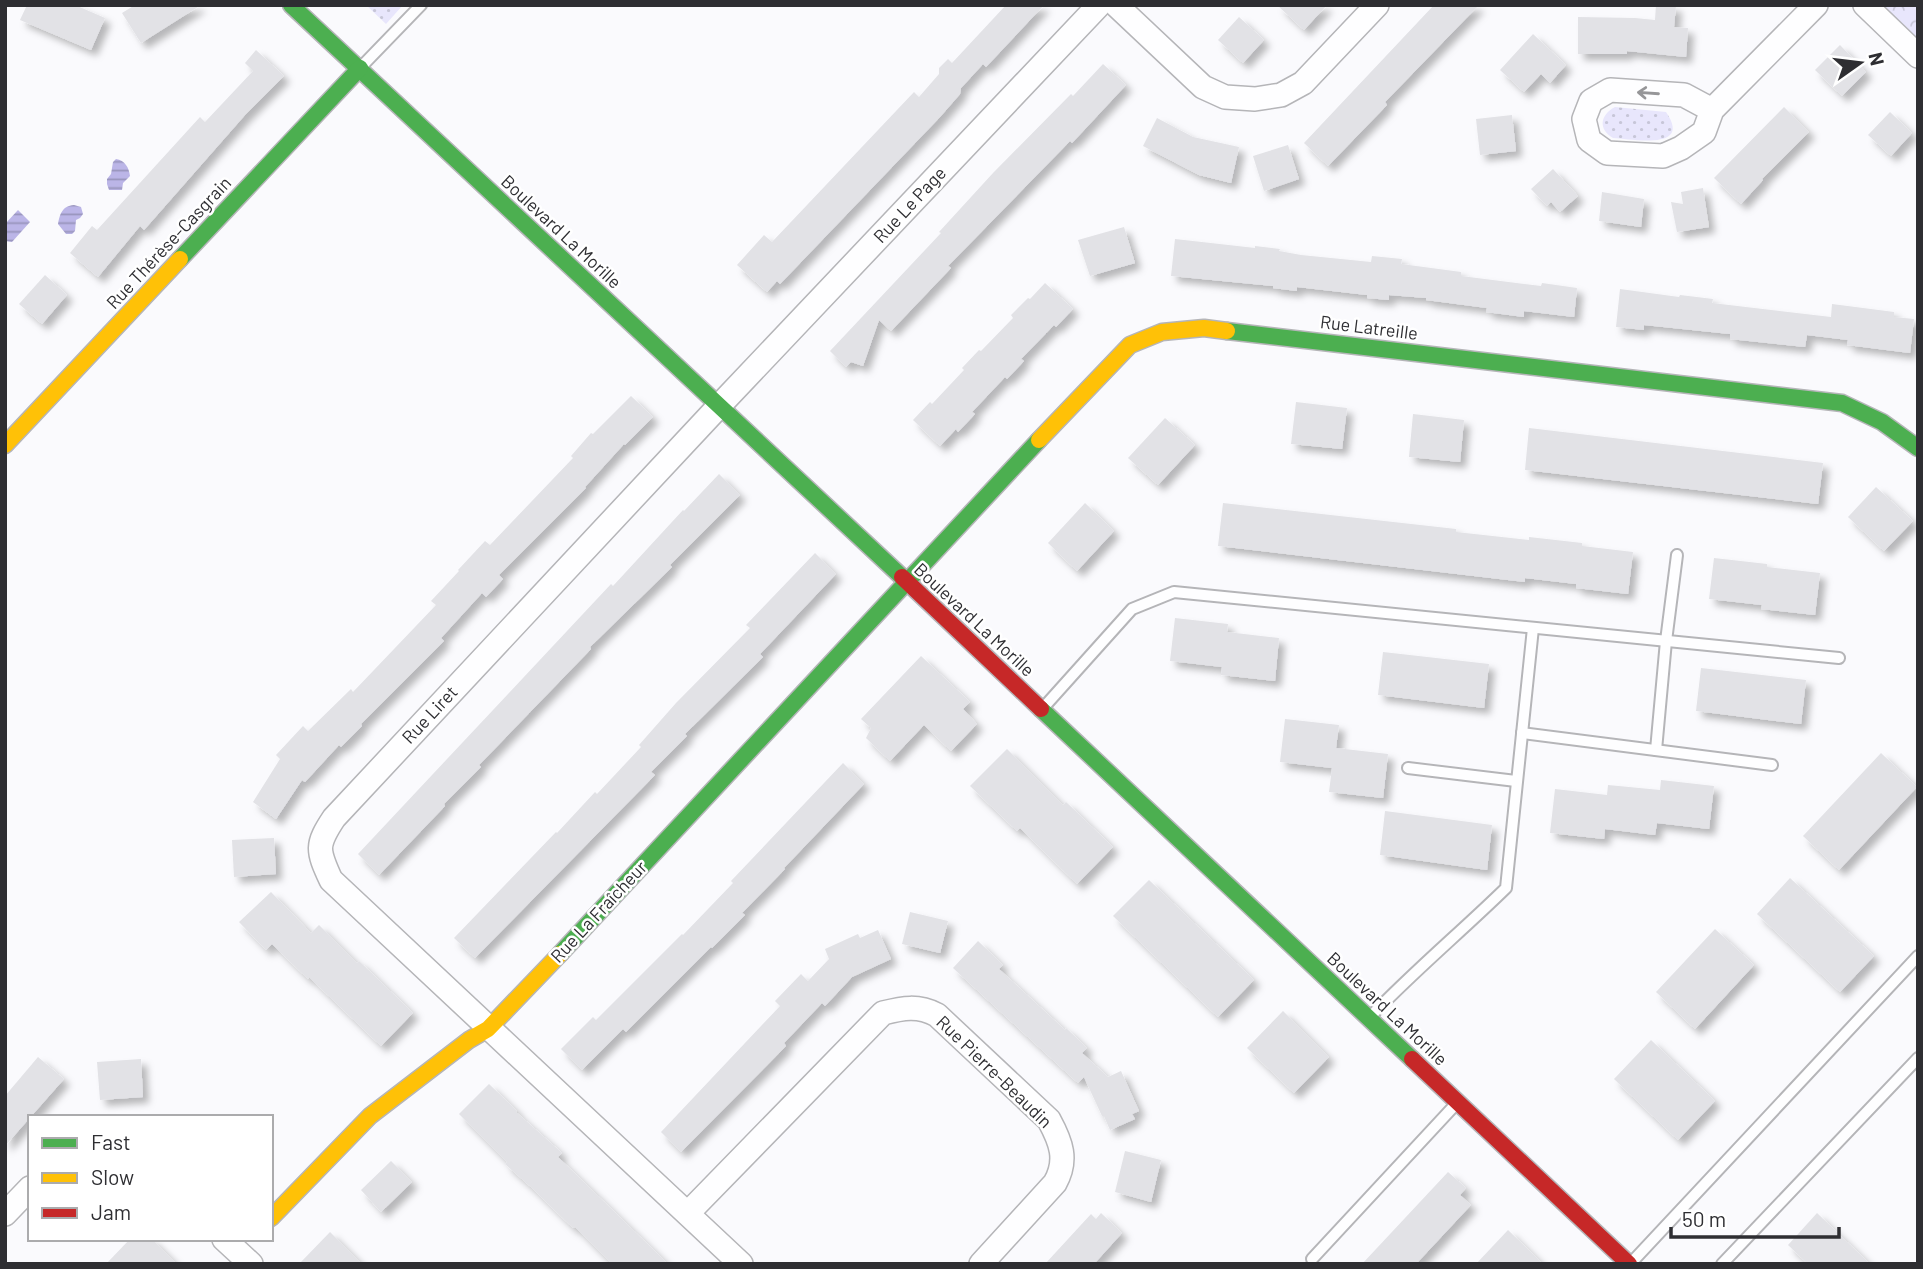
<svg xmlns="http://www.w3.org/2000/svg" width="1923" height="1269" font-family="Barlow,sans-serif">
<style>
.grass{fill:url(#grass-dots)}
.park{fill:url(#park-crowns)}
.water{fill:url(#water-rules)}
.building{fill:#e2e2e6;filter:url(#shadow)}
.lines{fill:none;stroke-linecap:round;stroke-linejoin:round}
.lane-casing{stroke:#b5b5b8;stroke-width:14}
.street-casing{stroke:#b5b5b8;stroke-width:26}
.fast-casing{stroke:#b5b5b8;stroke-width:19}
.slow-casing{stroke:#b5b5b8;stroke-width:19}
.jam-casing{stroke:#b5b5b8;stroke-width:19}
.lane{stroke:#fefeff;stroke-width:10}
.street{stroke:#fefeff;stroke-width:23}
.fast{stroke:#4caf50;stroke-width:16}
.slow{stroke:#ffc107;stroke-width:16}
.jam{stroke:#c62828;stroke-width:16}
.oneway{stroke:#969698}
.labels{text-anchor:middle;stroke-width:5;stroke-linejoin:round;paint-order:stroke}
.street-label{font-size:18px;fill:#2e2e32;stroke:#fff}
</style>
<defs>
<pattern id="grass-dots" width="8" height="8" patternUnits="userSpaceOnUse" patternTransform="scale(1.75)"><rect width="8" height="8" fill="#e8e6fc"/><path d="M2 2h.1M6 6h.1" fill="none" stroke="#c7c6d8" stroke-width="1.8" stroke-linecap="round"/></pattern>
<pattern id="park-crowns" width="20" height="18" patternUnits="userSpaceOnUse" patternTransform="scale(1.75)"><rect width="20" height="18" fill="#e8e6fc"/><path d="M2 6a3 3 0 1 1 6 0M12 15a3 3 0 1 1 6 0" fill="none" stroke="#c7c6d8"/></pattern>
<pattern id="water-rules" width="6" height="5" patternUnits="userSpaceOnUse" patternTransform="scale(1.75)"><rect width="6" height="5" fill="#bbb5e7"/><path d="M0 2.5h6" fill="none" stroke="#9894bc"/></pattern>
<filter id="shadow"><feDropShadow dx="6" dy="6" stdDeviation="3.5" flood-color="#0004"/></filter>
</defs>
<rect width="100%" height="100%" fill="#fafafd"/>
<g class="grass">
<path d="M366 5H403L386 24Z"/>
<path d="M1615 107 1666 112C1693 151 1632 139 1613 138 1598 129 1600 115 1615 107Z"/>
</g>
<path class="park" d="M1865 5H1918V56Z"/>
<g class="water">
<path d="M116 159C125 160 129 168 130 176L123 183 122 190H109L107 184V179L111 174 113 162Z"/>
<path d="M74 205 81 207 83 214 80 218 76 220 75 231 72 234H66L58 224C60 214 62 206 74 205Z"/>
<path d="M18 210 30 222 12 242 5 241V224Z"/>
</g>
<g class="building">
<path d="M27 5H75L105 18 91 50 20 20Z"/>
<path d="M135 5H201L141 43 122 13Z"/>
<path d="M1006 5H1044L986 67 983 64 961 88 960 94 940 117 780 284 777 281 767 292 737 265 764 235 772 242 914 92 919 97 939 74V68L948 59 952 63Z"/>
<path d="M1277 5H1327L1304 30Z"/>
<path d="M1434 5H1479L1385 102 1387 105 1328 166 1304 143Z"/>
<path d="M1656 5 1676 6 1674 27 1688 28 1686 57 1627 51V54H1578V17L1635 18 1655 20Z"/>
<path d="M1239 17 1264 40 1243 63 1218 40Z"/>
<path d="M1533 34 1566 65 1550 83 1541 74 1524 92 1500 70Z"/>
<path d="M1840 45 1866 72 1842 96 1815 70Z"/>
<path d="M256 50 284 76 245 115 144 230 140 226 98 277 70 253 92 226 97 230 200 117 205 122 253 71 245 63Z"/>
<path d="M1103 64 1126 85 1072 143 1070 141 948 266 951 268 891 331 879 320 863 366 851 362 846 367 830 351 941 233 939 232 993 173 1071 94 1073 96Z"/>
<path d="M1784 107 1809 132 1762 179 1763 180 1741 204 1714 178Z"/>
<path d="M1890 112 1912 133 1891 156 1868 135Z"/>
<path d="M1512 115 1516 151 1480 155 1476 119Z"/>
<path d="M1157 118 1193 137 1239 147 1231 183 1199 175 1143 146Z"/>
<path d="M1288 145 1299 179 1264 191 1253 156Z"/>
<path d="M1553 169 1578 196 1560 212 1551 202 1547 206 1531 189Z"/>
<path d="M1703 188 1709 227 1677 232 1671 202 1683 204 1681 192Z"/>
<path d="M1602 192 1644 199 1641 227 1599 221Z"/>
<path d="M1124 227 1135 263 1090 276 1078 240Z"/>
<path d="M1175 239 1255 248V246L1280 249 1279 251 1301 255 1371 262 1372 256 1402 259 1401 264 1461 272V276L1541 286 1542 283 1577 288 1574 317 1524 311V317L1486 312 1487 308 1426 300V298L1389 295V300L1367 298V295L1297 287V291L1273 288V286L1171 276Z"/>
<path d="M45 275 67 295 42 324 19 304Z"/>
<path d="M1045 283 1073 309 1056 327 1054 325 1021 359 1024 361 1007 379 1005 377 972 412 975 414 958 432 956 429 940 446 913 420 930 402 932 404 964 370 962 368 979 350 981 351 1013 318 1011 315 1028 298 1030 299Z"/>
<path d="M1620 289 1679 297 1680 295 1713 299 1712 303 1831 317 1832 304 1894 312V317L1914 319 1910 353 1847 345 1848 340 1807 335 1805 347 1730 339V334L1644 325V330L1616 327Z"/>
<path d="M631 396 653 417 625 445 624 444 585 487 586 488 499 575 503 579 486 597 482 593 441 638 444 641 361 724 362 726 341 747 339 745 305 782 302 780 276 819 253 802 280 759 276 755 303 726 308 731 351 689 353 692 436 605 431 601 459 571 458 570 485 541 490 545 573 458 571 456 591 433 593 434Z"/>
<path d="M1296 402 1347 408 1342 449 1291 444Z"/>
<path d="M1413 414 1464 420 1460 462 1409 457Z"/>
<path d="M1165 418 1195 445 1158 485 1128 458Z"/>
<path d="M1529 428 1823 463 1818 504 1525 470Z"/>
<path d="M719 474 740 495 670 565 672 567 590 647 591 649 479 765 481 767 444 804 445 806 379 875 358 854 611 584 613 586 683 510 684 511Z"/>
<path d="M1876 487 1913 521 1884 551 1848 517Z"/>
<path d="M1085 503 1114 531 1077 571 1048 543Z"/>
<path d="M1223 503 1456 529V532L1529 540V537L1582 543V546L1633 552 1628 594 1576 588V584L1525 578V582L1218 546Z"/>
<path d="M815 553 836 574 760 654 763 657 685 734 687 736 651 772 655 775 475 958 454 938 556 832 557 833 595 792 597 794 641 747 639 745 676 703 750 628 746 625Z"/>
<path d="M1714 558 1767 564V567L1820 573 1815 615 1761 609 1762 605 1709 599Z"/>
<path d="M1175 618 1228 624 1227 632 1279 638 1275 681 1221 675 1222 667 1170 661Z"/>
<path d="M1383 652 1489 664 1484 708 1378 695Z"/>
<path d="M921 656 970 702 963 709 977 724 951 751 924 725 890 761 866 738 871 728 861 719Z"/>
<path d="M1701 668 1806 680 1801 724 1696 711Z"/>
<path d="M1285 719 1339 725 1336 748 1388 754 1383 798 1329 792 1332 768 1280 762Z"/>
<path d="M1007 749 1063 805 1066 802 1113 847 1077 884 1020 828 1017 831 970 786Z"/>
<path d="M1881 753 1917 787 1839 870 1803 836Z"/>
<path d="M843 763 864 784 784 868 785 869 742 913 745 915 712 948 711 947 626 1032 623 1029 582 1070 561 1049 593 1017 596 1020 682 934 683 935 733 883 731 881Z"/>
<path d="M1661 780 1714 786 1709 829 1657 823 1655 835 1605 829 1604 839 1550 833 1555 789 1607 795 1608 785 1660 790Z"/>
<path d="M1385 811 1492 825 1487 870 1380 855Z"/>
<path d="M274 838 276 874 234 877 232 840Z"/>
<path d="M1790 878 1874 956 1840 992 1757 914Z"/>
<path d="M1149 880 1254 980 1218 1017 1113 916Z"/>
<path d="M271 892 311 933 319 925 357 963 359 961 413 1013 381 1046 309 977 308 979 272 944 266 950 239 922Z"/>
<path d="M910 912 948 921 940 953 902 944Z"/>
<path d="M1715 929 1754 965 1695 1029 1656 992Z"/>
<path d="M878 930 891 959 852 977 825 1006 822 1003 784 1043 786 1046 681 1152 661 1132 780 1006 775 1001 801 974 808 981 829 959 825 949 858 934 860 938Z"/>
<path d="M978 941 1003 965 999 969 1065 1030 1066 1028 1087 1048 1082 1053 1108 1077 1121 1071 1139 1111 1132 1114 1135 1119 1110 1130 1104 1116H1102L1084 1077 1078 1083 953 968Z"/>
<path d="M1283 1011 1329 1057 1294 1093 1247 1048Z"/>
<path d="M1651 1040 1715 1101 1678 1140 1614 1079Z"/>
<path d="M38 1057 64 1079 5 1146V1096Z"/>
<path d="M141 1059 143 1097 100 1100 97 1062Z"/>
<path d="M489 1084 517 1111 516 1112 562 1153 558 1157 668 1264H612L575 1227 573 1228 531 1187 505 1164 507 1162 459 1114Z"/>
<path d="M1125 1151 1161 1160 1151 1202 1115 1192Z"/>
<path d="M391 1161 412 1182 381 1212 361 1190Z"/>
<path d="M1448 1172 1466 1188 1460 1195 1471 1205 1416 1264H1362Z"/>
<path d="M1101 1213 1122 1233 1094 1264H1045L1091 1214 1096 1219Z"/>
<path d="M1817 1213 1870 1264H1808L1788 1245Z"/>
<path d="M1508 1230 1543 1264H1476Z"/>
<path d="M330 1232 362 1264H299Z"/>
<path d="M130 1239H152L177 1264H106Z"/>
</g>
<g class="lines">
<defs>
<g id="lane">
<path d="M362 66 421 5"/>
<path d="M1044 707 1132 609 1174 592 1839 658"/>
<path d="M1522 733 1772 765"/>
<path d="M1656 750 1666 641 1677 555"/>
<path d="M1408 768 1516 781"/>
<path d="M1371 1016C1414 971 1462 931 1506 888L1533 628"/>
<path d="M1312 1259 1455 1105"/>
<path d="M1632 1262 1918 956"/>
<path d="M1722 1264 1918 1058"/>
</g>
<g id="street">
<path d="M1116 5 1203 87 1225 97 1255 99 1281 95 1303 83 1377 5"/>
<path d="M1865 5 1918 56"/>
<path d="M1712 110 1684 95 1610 90 1591 101 1584 119 1589 140 1607 153 1663 156 1681 148 1704 132 1712 110 1816 5"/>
<path d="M688 1213 883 1013C903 1008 918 1005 937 1015L1049 1120C1061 1142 1068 1160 1055 1183L981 1264"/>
<path d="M5 1214 30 1188"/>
<path d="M224 1239 251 1264"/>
<path d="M741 1264 331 880C317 850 316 845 334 818L720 405 1099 5"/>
</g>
<g id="fast">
<path d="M291 5 902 577"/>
<path d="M180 259 360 68"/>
<path d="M1227 331 1842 403 1882 422 1918 448"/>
<path d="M1041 709 1412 1059"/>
<path d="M560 954 1039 440"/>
</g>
<g id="slow">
<path d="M1039 440 1130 345 1162 332 1204 328 1227 331"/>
<path d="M5 445 180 259"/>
<path d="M271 1218 370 1116 469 1040 488 1029 560 954"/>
</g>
<g id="jam">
<path d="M902 577 1041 709"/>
<path d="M1412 1059 1629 1264"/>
</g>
</defs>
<use href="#lane" class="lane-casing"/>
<use href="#street" class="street-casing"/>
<use href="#fast" class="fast-casing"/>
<use href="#slow" class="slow-casing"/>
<use href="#jam" class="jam-casing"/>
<use href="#lane" class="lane"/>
<use href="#street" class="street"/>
<use href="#fast" class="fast"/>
<use href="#slow" class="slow"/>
<use href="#jam" class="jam"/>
</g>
<defs><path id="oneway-shaft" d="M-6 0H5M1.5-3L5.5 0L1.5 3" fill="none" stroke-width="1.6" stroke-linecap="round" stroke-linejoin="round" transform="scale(1.75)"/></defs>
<use class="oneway" href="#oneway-shaft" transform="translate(1648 93) rotate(-176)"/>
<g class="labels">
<g class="street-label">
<text transform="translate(910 205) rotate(-47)" y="6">Rue Le Page</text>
<text transform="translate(561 232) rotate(43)" y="6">Boulevard La Morille</text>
<text transform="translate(169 243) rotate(-47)" y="6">Rue Thérèse-Casgrain</text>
<text transform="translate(1369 328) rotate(7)" y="6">Rue Latreille</text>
<text transform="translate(974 620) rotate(43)" y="6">Boulevard La Morille</text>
<text transform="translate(430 715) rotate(-47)" y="6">Rue Liret</text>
<text transform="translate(599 912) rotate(-47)" y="6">Rue La Fraîcheur</text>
<text transform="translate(1387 1009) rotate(43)" y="6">Boulevard La Morille</text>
<text transform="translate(994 1072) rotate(44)" y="6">Rue Pierre-Beaudin</text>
</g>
</g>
<rect width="1923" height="1269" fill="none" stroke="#2e2e32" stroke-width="14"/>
<rect x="28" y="1115" width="245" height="126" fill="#ffffff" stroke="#ababad" stroke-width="2"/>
<rect x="42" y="1138" width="35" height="10" fill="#4caf50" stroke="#ababad" stroke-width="2"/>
<text x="91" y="1150" font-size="21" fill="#2e2e32">Fast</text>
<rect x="42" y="1173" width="35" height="10" fill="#ffc107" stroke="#ababad" stroke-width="2"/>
<text x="91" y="1185" font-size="21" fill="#2e2e32">Slow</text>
<rect x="42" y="1208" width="35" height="10" fill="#c62828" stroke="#ababad" stroke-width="2"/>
<text x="91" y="1220" font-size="21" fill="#2e2e32">Jam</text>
<g transform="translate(1860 63) rotate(76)" stroke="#ffffff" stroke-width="5" paint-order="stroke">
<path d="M0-5L12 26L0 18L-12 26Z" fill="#2e2e32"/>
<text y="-10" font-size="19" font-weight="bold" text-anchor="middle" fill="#2e2e32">N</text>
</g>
<path d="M1671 1227v10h168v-10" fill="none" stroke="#2e2e32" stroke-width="3.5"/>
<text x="1682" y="1227" font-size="21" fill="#2e2e32" stroke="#ffffff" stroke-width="5" paint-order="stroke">50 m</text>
</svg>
